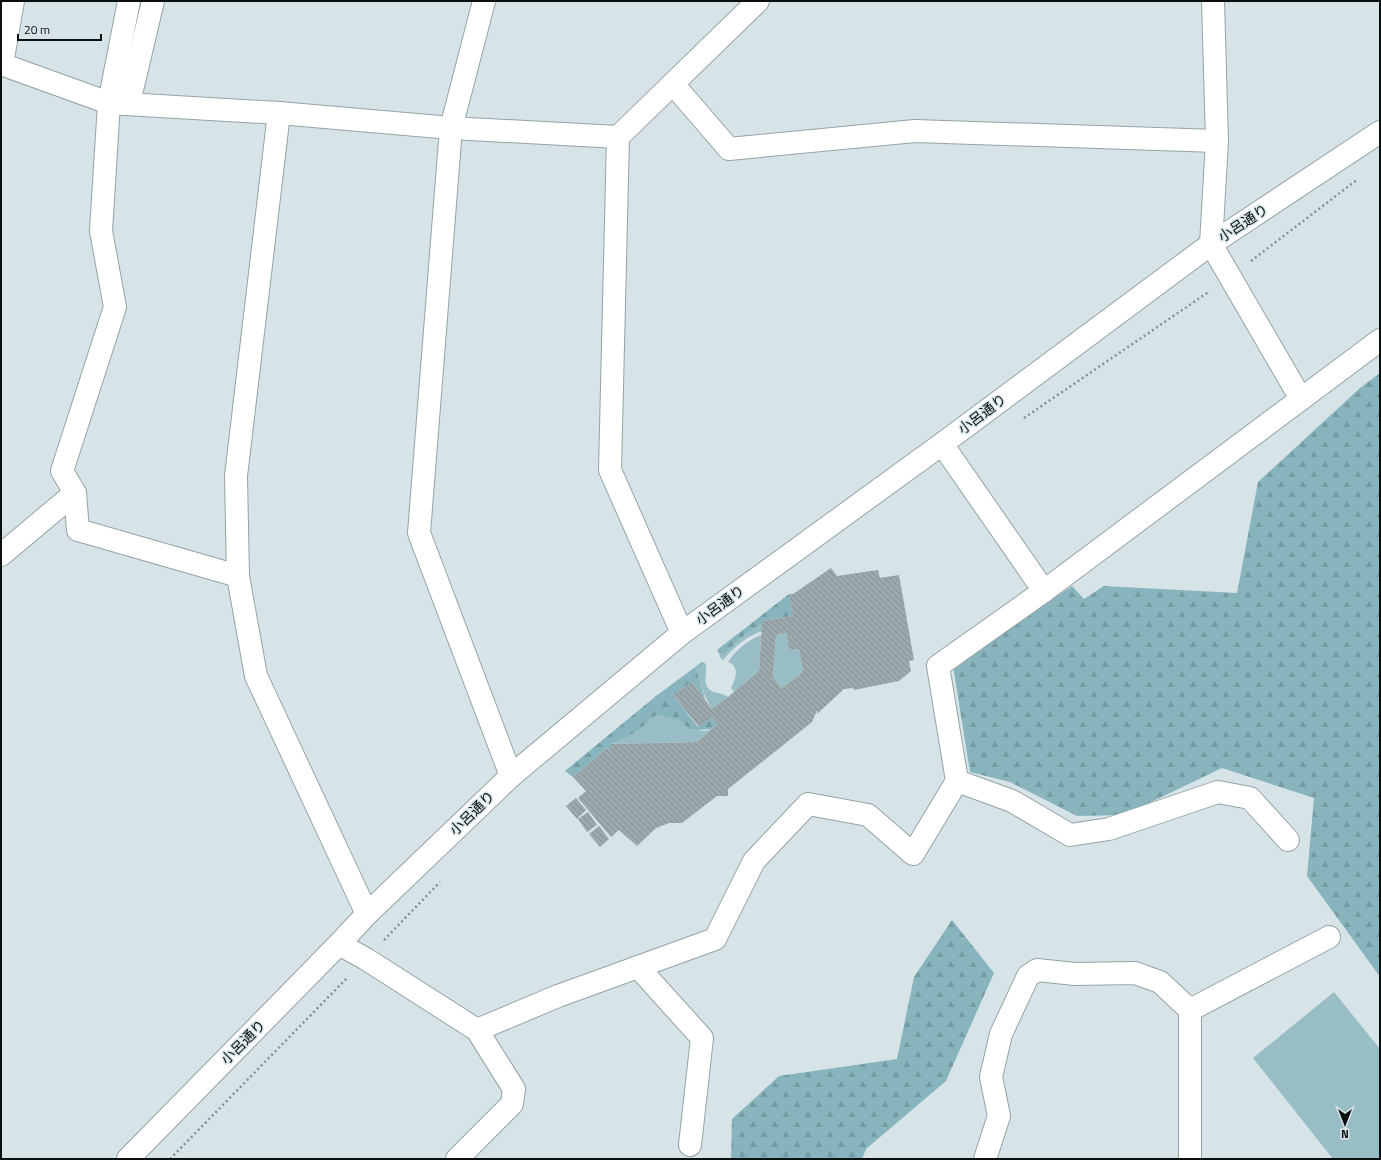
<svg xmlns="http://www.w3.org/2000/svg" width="1381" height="1160" font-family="'Titillium Web','Noto Sans JP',sans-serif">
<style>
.grass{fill:#99bdc5}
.forest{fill:url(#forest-firs)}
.building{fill:url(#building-back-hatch);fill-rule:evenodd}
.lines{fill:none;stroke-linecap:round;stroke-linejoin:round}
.minor-casing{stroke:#95a3a6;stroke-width:24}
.path{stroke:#858f92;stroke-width:2.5;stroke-dasharray:2 3;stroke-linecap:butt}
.minor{stroke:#fff;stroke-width:22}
.labels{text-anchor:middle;stroke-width:3;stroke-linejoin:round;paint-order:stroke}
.street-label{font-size:14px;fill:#0a0f10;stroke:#d6e4e8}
</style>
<defs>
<pattern id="forest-firs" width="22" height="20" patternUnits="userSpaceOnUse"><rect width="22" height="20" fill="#88b4be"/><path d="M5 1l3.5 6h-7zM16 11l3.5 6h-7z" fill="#749aa2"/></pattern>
<pattern id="building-back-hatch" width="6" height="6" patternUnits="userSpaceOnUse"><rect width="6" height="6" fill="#9ba9ac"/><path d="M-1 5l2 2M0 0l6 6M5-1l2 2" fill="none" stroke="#849093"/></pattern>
</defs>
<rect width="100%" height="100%" fill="#d6e4e8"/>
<g class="grass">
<path d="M762 624V631C745 637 734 647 723 660L721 659 719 653 724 654 742 637Z"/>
<path d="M786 633 789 650 799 649 803 672 782 688 773 677 776 635Z"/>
<path d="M761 635 759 671 734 692 731 688C735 680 741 667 728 662 736 650 748 640 761 635Z"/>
<path d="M705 663C709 672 701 682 710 690 716 694 723 693 728 697L712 709C707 701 704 694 701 686 698 680 698 675 696 670Z"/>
<path d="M657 715 680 721 689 729 705 731 711 729 697 742 611 744C621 740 631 736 640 729 646 724 650 719 657 715Z"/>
<path d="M1334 992 1380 1049V1159H1333L1253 1058Z"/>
</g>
<g class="forest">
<path d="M1380 373V976L1378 974 1307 876 1314 798 1222 768 1124 815 1077 816 1010 782 970 772 953 666 1072 586 1084 599 1104 586 1237 593 1258 482 1360 388Z"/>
<path d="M789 594 793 616 762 621V624L742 637 724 654 719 653 717 650Z"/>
<path d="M702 662 705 663 696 670C698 674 699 678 700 683 701 689 704 693 705 699L692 682 673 695 698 727 712 717 717 724 711 729 697 730 689 729 680 721 657 715C650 719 646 724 640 729 631 736 621 740 611 744V750L607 748 573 777 565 771 656 696Z"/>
<path d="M952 920 994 973 946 1081 866 1149 862 1159H731L732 1119 779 1076 897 1059 914 977Z"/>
</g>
<g class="building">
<path d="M831 568 837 576 878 570 880 578 899 575 914 660 909 661 911 671 899 681 854 690 853 688 844 689 817 714V710L812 722 728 789V796H717L682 823H669L656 828 637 846 619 830 611 837 578 798 586 791 573 777 607 748 611 750V744L697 742 717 724 712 717 699 727 673 695 692 682 712 709 728 697 759 671 762 621 793 616 789 594H793ZM786 633 789 650 799 649 803 672 782 688 773 677 776 635Z"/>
<path d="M576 798 586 810 577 819 566 806Z"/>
<path d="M588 812 597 825 587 832 578 819Z"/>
<path d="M599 826 609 839 600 847 589 834Z"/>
</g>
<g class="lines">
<defs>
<g id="minor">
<path d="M129 1 109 103 101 231 115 307 62 471 75 493 78 530 238 576"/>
<path d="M484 1 451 128 419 533 511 776"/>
<path d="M1213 1 1217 141 1211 244 1301 399"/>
<path d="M1 64 109 103 279 113 451 128 618 137"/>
<path d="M2 64 13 1"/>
<path d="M673 84 729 149 915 131 1217 141"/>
<path d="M109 103 132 90 153 1"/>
<path d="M279 113 236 476 238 576 256 676 367 914"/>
<path d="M942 444 1044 591 1380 340"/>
<path d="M1 555 75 493"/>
<path d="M682 633 610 470 618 137 758 1"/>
<path d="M957 781 1012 801 1070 835 1109 829 1218 792 1250 798 1288 840"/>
<path d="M339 944 366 959 477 1030 558 996 715 939 754 861 808 804 868 815 913 854 957 781 938 666 1044 591"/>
<path d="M638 967 702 1038 690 1145"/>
<path d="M1190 1010 1329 937"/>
<path d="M128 1159 339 944 367 914 511 776 682 633 942 444 1211 244 1380 132"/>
<path d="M457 1159 512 1104 514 1089 477 1030"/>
<path d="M985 1159 999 1116 991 1077 1001 1034 1028 976 1037 970 1075 974 1135 973 1160 982 1190 1010V1159"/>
</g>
</defs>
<use href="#minor" class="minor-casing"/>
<g class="path">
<path d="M1251 261 1358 179"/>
<path d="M1024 418 1210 291"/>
<path d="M384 940 440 882"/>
<path d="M170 1159 347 978"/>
</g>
<use href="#minor" class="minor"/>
</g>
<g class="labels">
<g class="street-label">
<text transform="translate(1243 223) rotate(-33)" y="5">小呂通り</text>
<text transform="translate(982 414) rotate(-37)" y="5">小呂通り</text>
<text transform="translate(720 605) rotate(-36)" y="5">小呂通り</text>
<text transform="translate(472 813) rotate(-44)" y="5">小呂通り</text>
<text transform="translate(243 1042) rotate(-45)" y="5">小呂通り</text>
</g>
</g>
<rect width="1381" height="1160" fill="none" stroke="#0a0f10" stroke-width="4"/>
<g transform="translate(1345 1124) rotate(180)" stroke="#d6e4e8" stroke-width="3" paint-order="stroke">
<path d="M0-3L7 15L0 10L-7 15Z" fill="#0a0f10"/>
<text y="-6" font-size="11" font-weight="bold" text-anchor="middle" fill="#0a0f10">N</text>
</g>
<path d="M18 34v6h83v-6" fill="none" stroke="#0a0f10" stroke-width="2"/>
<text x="24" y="34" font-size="12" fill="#0a0f10" stroke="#d6e4e8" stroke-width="3" paint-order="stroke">20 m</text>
</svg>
